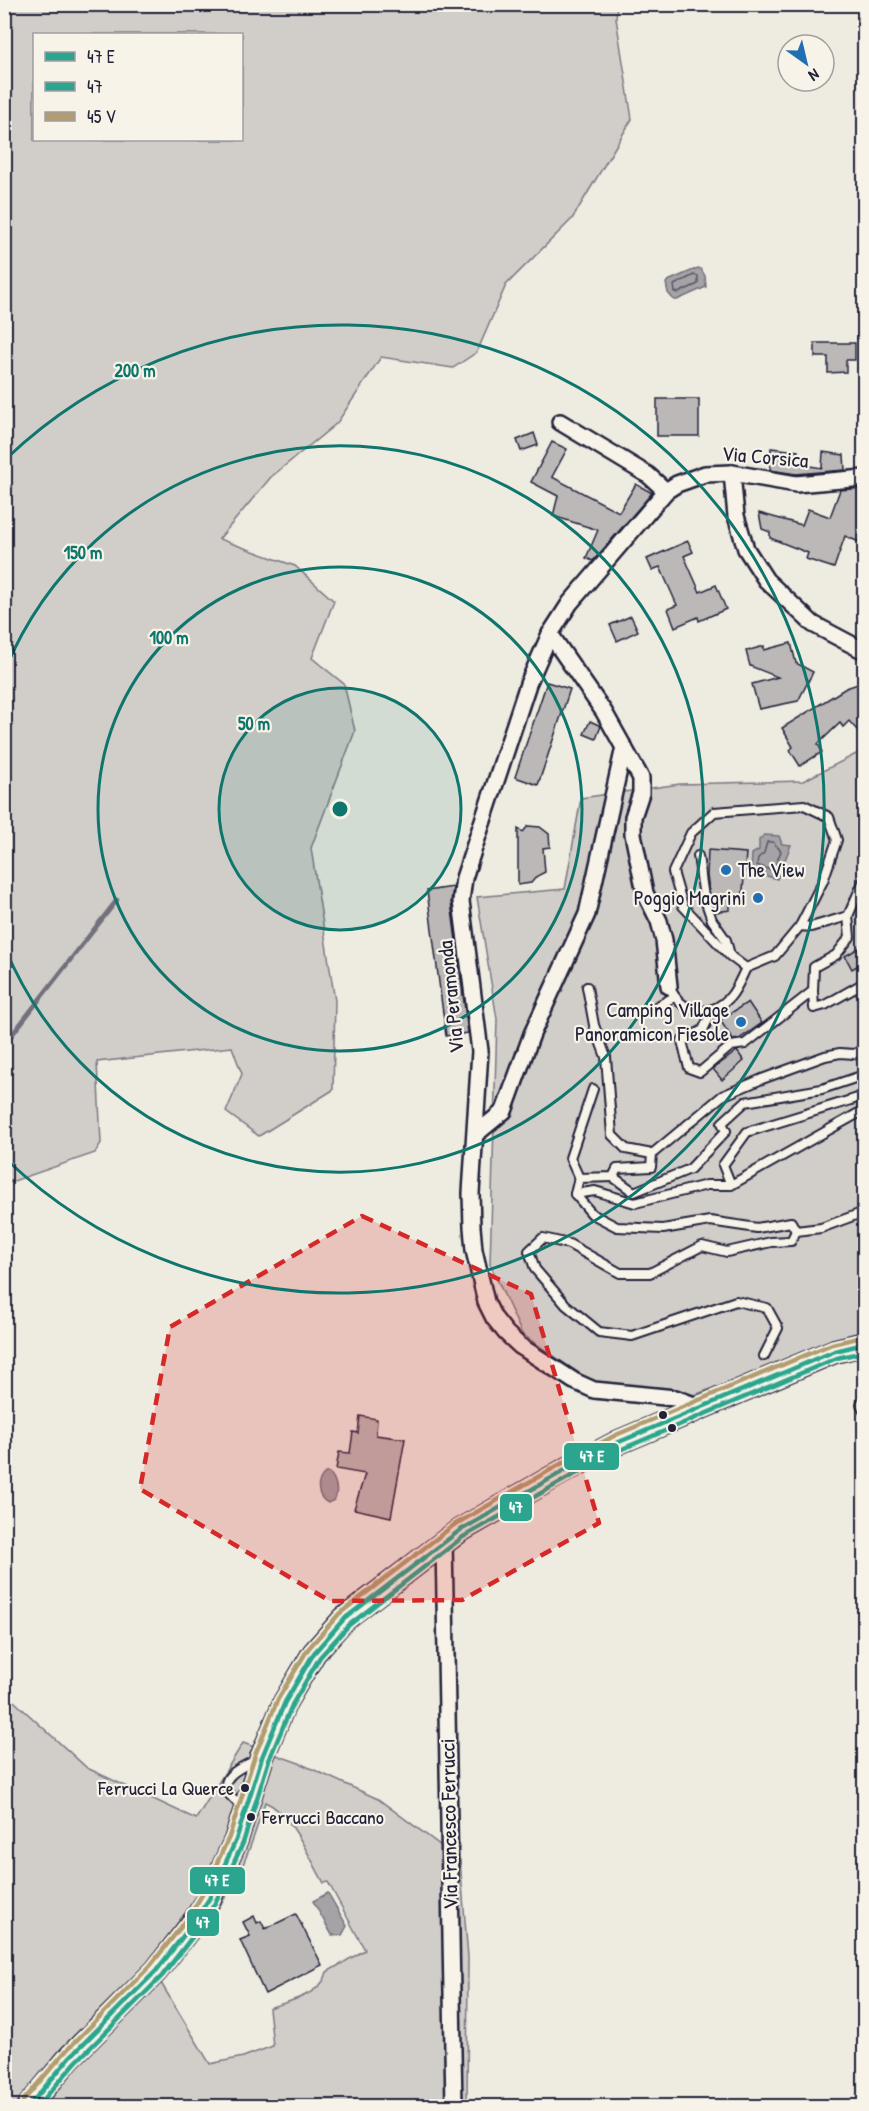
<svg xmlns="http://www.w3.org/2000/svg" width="869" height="2111" font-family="'Patrick Hand',sans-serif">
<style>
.green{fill:#d1cdc9;stroke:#7a7882;stroke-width:1.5;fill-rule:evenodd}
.water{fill:#a6a3a6;stroke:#716f7b;stroke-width:1.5}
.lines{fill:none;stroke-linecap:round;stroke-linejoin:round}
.shore{stroke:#575666;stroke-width:1.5}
.stream{stroke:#716f7b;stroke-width:4.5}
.building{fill:#bbb8b7;stroke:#22223b;stroke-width:1.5}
.lane-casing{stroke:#22223b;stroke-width:12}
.street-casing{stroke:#22223b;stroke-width:20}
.secondary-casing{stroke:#22223b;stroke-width:26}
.lane{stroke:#f7f3e8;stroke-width:8}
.street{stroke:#f7f3e8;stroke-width:15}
.secondary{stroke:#f7f3e8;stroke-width:21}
.bus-1-casing{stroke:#f7f3e8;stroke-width:9}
.bus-2-casing{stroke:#f7f3e8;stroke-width:9}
.bus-3-casing{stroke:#f7f3e8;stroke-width:9}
.bus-1{stroke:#2ba58e;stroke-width:4.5}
.bus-2{stroke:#2ba58e;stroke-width:4.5}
.bus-3{stroke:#b29d70;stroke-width:4.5}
.marked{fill:#d62828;fill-opacity:0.2;stroke:#d62828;stroke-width:4.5;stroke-dasharray:12 8;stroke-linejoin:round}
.ring{fill:none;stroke:#0f766e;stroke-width:3}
.poi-dot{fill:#1f6fb2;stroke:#f7f3e8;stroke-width:2}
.bus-dot{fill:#22223b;stroke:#f7f3e8;stroke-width:2}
.labels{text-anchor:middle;stroke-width:4.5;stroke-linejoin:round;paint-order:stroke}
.bus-label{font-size:20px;fill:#22223b;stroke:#f7f3e8;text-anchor:end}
.street-label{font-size:21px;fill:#22223b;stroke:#f7f3e8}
.poi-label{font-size:21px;fill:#22223b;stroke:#f7f3e8;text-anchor:end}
.centre{fill:#0f766e;stroke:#f7f3e8;stroke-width:3}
.ring-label{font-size:18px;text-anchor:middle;font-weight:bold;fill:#0f766e;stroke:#f7f3e8;stroke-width:4.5;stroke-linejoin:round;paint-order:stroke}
.line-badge{stroke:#f7f3e8;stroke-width:2}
.badge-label{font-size:16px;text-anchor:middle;font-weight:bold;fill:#fff}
</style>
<rect width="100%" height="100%" fill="#eeebe1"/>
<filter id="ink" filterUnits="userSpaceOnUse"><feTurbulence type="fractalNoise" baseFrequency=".0167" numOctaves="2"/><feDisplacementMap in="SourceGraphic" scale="12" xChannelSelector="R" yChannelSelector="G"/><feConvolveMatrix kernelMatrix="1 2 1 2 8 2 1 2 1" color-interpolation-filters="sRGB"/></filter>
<g filter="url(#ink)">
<g class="green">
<path d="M4 5H617L616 18 632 119 572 219 506 285 477 352 453 368 381 357 337 423 271 477 219 539 295 566 334 601 312 658 344 684 355 731 311 848 335 1001 333 1090 259 1136 226 1112 242 1074 232 1047 97 1062 101 1143 95 1153 5 1184ZM34 34H242V140H34Z"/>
<path d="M864 750V1338L837 1345 694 1395 593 1383 522 1334 490 1264 497 1019 477 897 565 889 581 798 680 784 803 781Z"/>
<path d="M4 1692 87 1768 196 1819 243 1743 299 1763 378 1799 460 1860 468 1957 467 2106H5ZM265 1802C291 1812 310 1859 324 1883L328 1882 365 1950 327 1972C322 1995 289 2001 269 2008L273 2046 243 2057 210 2064 161 1983C189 1948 219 1913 239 1873 250 1851 258 1825 265 1802Z"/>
</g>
<g class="water">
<path d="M698 268 701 269 705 276 706 287 677 300H674L668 293 666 283 668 281Z"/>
<path d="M764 835 779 836 782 844 791 845 777 879 751 871 752 854 759 850V840Z"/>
<path d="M325 1473H329C336 1478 339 1493 334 1500L328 1503C317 1497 315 1482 325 1473Z"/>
<path d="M328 1893 347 1926 342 1935H332L313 1901Z"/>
</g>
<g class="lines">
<g class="shore">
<path d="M694 275 698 276V284L678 293 675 292 674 285Z"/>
<path d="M767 842H773L781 851 773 871 757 865 758 858 764 853Z"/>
</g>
<path class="stream" d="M4 1045 117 900"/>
</g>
<g class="building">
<path d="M815 343H855V360H846V372L828 373V357H815Z"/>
<rect x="657" y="399" width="42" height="37"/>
<path d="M534 433 538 445 521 451 517 440Z"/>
<path d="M552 442 567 449 552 477 619 512 636 484 652 493 593 561 586 558 598 530 553 516 558 496 531 482Z"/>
<path d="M771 448 798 451 797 464 822 468 823 452 844 455 845 470 796 474 770 470Z"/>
<path d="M864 488V544L845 536 834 568 806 559 808 553 770 538V532L762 529 759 513 802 525 808 509 830 517 840 490Z"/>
<path d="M688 541 693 552 684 556 700 592 716 585 726 609 699 621 698 617 675 627 668 609 677 605 660 567 652 570 647 559Z"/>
<path d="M631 616 638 631 617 641 610 625Z"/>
<path d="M791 643 796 663 813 672 798 701 759 709 752 684 778 677 750 666 746 651 764 646V650Z"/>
<path d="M547 682 570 689 538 785 515 777Z"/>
<path d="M864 682V724L857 730 849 721 843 727 840 723 818 744 822 752 800 766 790 750 793 747 782 728 846 688Z"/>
<path d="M590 721 601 726 596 739 584 734Z"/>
<path d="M528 826 540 827 549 834 550 847 543 848 545 872 537 876 531 883 518 885V829L523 832Z"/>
<path d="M708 850 746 853 742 902 730 900V910L716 912 710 896 707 876Z"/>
<path d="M453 887 451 902 468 1033 446 1036 427 891Z"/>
<path d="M864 945V962L852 969 845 956Z"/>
<path d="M748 1002 762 1023 739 1039 733 1040 720 1020Z"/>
<path d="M737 1051 744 1061 722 1080 713 1069Z"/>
<path d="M360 1416 377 1419 376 1435 405 1439 391 1517 354 1509 365 1474 336 1469 339 1452 350 1453 353 1432 358 1433Z"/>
<path d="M296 1914 322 1965 265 1994 240 1940 250 1936 243 1922 254 1916 257 1923 261 1921 265 1929Z"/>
</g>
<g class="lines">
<defs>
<g id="lane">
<path d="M698 856 704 897 712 920 726 940 730 955"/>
<path d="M800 926 811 927 848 916 864 880"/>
<path d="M669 986C681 1013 709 1020 730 997 737 989 741 978 746 968L775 956 800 926 823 881 837 840 829 817 804 805 714 812 691 833 673 872 683 906 730 956 746 968"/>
<path d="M587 987 594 1025 606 1057 612 1135 626 1149 652 1154"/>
<path d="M813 991 814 1008 825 1005 864 983"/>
<path d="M654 1008 674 997"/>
<path d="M713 1009 703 1030 682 1041 689 1068 700 1072 731 1046 745 1044 813 991 814 967 836 955 850 937 848 916"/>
<path d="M864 1110 731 1185H707L635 1203 595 1191 575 1194 592 1214 617 1227 663 1229 710 1221 757 1228 791 1222 796 1231 821 1228 864 1212"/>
<path d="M613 1177 634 1192 690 1169 726 1131 722 1123 745 1102 822 1089 864 1075"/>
<path d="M579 1178 570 1158 593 1089"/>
<path d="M731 1185 723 1165 747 1132 864 1096"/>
<path d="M575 1194 579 1178 613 1177 617 1169 651 1167 652 1154 722 1096 762 1079 825 1056 840 1053 854 1054 864 1049"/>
<path d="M764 1356 778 1328 767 1308 736 1301 632 1336 599 1332 566 1305 535 1269 529 1251 543 1238 569 1244 620 1273H650L702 1246 727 1252 771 1242 791 1241 796 1231"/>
<path d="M864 1397 861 1404 864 1411"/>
<path d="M245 1808C209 1784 230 1771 259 1759"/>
</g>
<g id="street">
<path d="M560 422 648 475 666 491"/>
<path d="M732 473 736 516 746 549 766 580 813 624 864 651"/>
<path d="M550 634 604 712 641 778V793L633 817V834L645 893 659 921 664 940 669 986"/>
<path d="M476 1134 504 1111 532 1034 587 914 624 747"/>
<path d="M702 1408 675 1398 594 1390 574 1381 520 1346 506 1333 494 1318 486 1302 474 1250 472 1227 471 1193 480 1051 461 901 464 878 528 684 550 634 570 603 666 491 677 484 705 474 732 473 796 484 864 478"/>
<path d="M444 1541 454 2106"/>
</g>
<path id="secondary" d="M29 2106 70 2057 156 1971 194 1922 209 1899 236 1840 262 1757 285 1702 314 1653 344 1619 459 1531 562 1472 619 1442 835 1351 864 1344"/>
</defs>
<use href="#lane" class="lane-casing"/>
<use href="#street" class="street-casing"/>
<use href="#secondary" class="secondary-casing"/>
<use href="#lane" class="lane"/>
<use href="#street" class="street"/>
<use href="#secondary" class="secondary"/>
<defs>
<path id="bus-1" d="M29 2106 70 2057 156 1971 194 1922 209 1899 236 1840 262 1757 285 1702 314 1653 344 1619 459 1531 562 1472 619 1442 835 1351 864 1344"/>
<path id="bus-2" d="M38 2106 76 2062 162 1976 200 1927 215 1903 243 1843 269 1760 292 1705 320 1657 349 1625 463 1537 566 1479 622 1449 837 1358 864 1352"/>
<path id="bus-3" d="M23 2101 65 2052 150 1966 188 1918 202 1895 229 1837 255 1755 278 1699 308 1649 339 1614 454 1525 559 1465 616 1435 832 1344 862 1337"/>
</defs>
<use href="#bus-1" class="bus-1-casing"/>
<use href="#bus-2" class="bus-2-casing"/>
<use href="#bus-3" class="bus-3-casing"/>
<use href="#bus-1" class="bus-1"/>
<use href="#bus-2" class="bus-2"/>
<use href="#bus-3" class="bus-3"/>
</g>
</g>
<path class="marked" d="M362 1216 531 1294 599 1523 462 1600 330 1601 140 1489 170 1327Z"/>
<circle cx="340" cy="809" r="121" fill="#0f766e" fill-opacity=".12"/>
<g class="ring">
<circle cx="340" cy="809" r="121"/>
<circle cx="340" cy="809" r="242"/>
<path d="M5 670A363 363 0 1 1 5 948"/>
<path d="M7 458A484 484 0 1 1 7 1160"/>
</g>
<g class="poi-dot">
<circle cx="726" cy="870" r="6"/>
<circle cx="758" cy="898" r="6"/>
<circle cx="741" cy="1022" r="6"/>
</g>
<g class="bus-dot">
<circle cx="663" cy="1415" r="5"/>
<circle cx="672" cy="1428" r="5"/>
<circle cx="245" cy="1788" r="5"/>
<circle cx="251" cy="1817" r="5"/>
</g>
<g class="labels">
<g class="bus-label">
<text x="234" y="1795">Ferrucci La Querce</text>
<text x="262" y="1824" text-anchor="start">Ferrucci Baccano</text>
</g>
<g class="street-label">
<text transform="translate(765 457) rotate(5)" y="7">Via Corsica</text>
<text transform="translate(451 997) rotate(-96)" y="7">Via Peramonda</text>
<text transform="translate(449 1824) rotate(-91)" y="7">Via Francesco Ferrucci</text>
</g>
<g class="poi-label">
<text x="738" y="877" text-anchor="start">The View</text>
<text x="746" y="905">Poggio Magrini</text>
<text x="729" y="1017">Camping Village<tspan x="729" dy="24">Panoramicon Fiesole</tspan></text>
</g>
</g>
<circle cx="340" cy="809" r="9" class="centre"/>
<g class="ring-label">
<text x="135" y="377">200 m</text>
<text x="83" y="559">150 m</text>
<text x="169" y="644">100 m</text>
<text x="254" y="730">50 m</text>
</g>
<g class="line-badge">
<rect x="563" y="1442" width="57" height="29" rx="6" fill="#2ba58e"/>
<rect x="499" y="1493" width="34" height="29" rx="6" fill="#2ba58e"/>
<rect x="189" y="1866" width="57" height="29" rx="6" fill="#2ba58e"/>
<rect x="186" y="1908" width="34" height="29" rx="6" fill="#2ba58e"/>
</g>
<g class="badge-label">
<text x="592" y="1462">47 E</text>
<text x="516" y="1513">47</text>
<text x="217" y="1886">47 E</text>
<text x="203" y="1928">47</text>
</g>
<rect width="869" height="2111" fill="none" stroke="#f7f3e8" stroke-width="24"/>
<rect x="12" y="12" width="845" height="2087" fill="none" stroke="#22223b" stroke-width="2" filter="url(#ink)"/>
<rect x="33" y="33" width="210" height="108" fill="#f7f3e8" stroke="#a29fa3" stroke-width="1.5"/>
<rect x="45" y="52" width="30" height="9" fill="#2ba58e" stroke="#a29fa3" stroke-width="1.5"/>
<text x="87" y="63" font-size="18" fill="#22223b">47 E</text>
<rect x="45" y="82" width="30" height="9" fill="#2ba58e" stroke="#a29fa3" stroke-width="1.5"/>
<text x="87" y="93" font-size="18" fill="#22223b">47</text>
<rect x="45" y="112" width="30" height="9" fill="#b29d70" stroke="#a29fa3" stroke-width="1.5"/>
<text x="87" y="123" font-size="18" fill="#22223b">45 V</text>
<g transform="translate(806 63) rotate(146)"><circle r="28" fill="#f7f3e8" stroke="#a29fa3" stroke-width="1.5"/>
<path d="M0-4.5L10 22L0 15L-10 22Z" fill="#1f6fb2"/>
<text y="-9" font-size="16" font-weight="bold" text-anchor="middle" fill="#22223b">N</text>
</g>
</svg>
